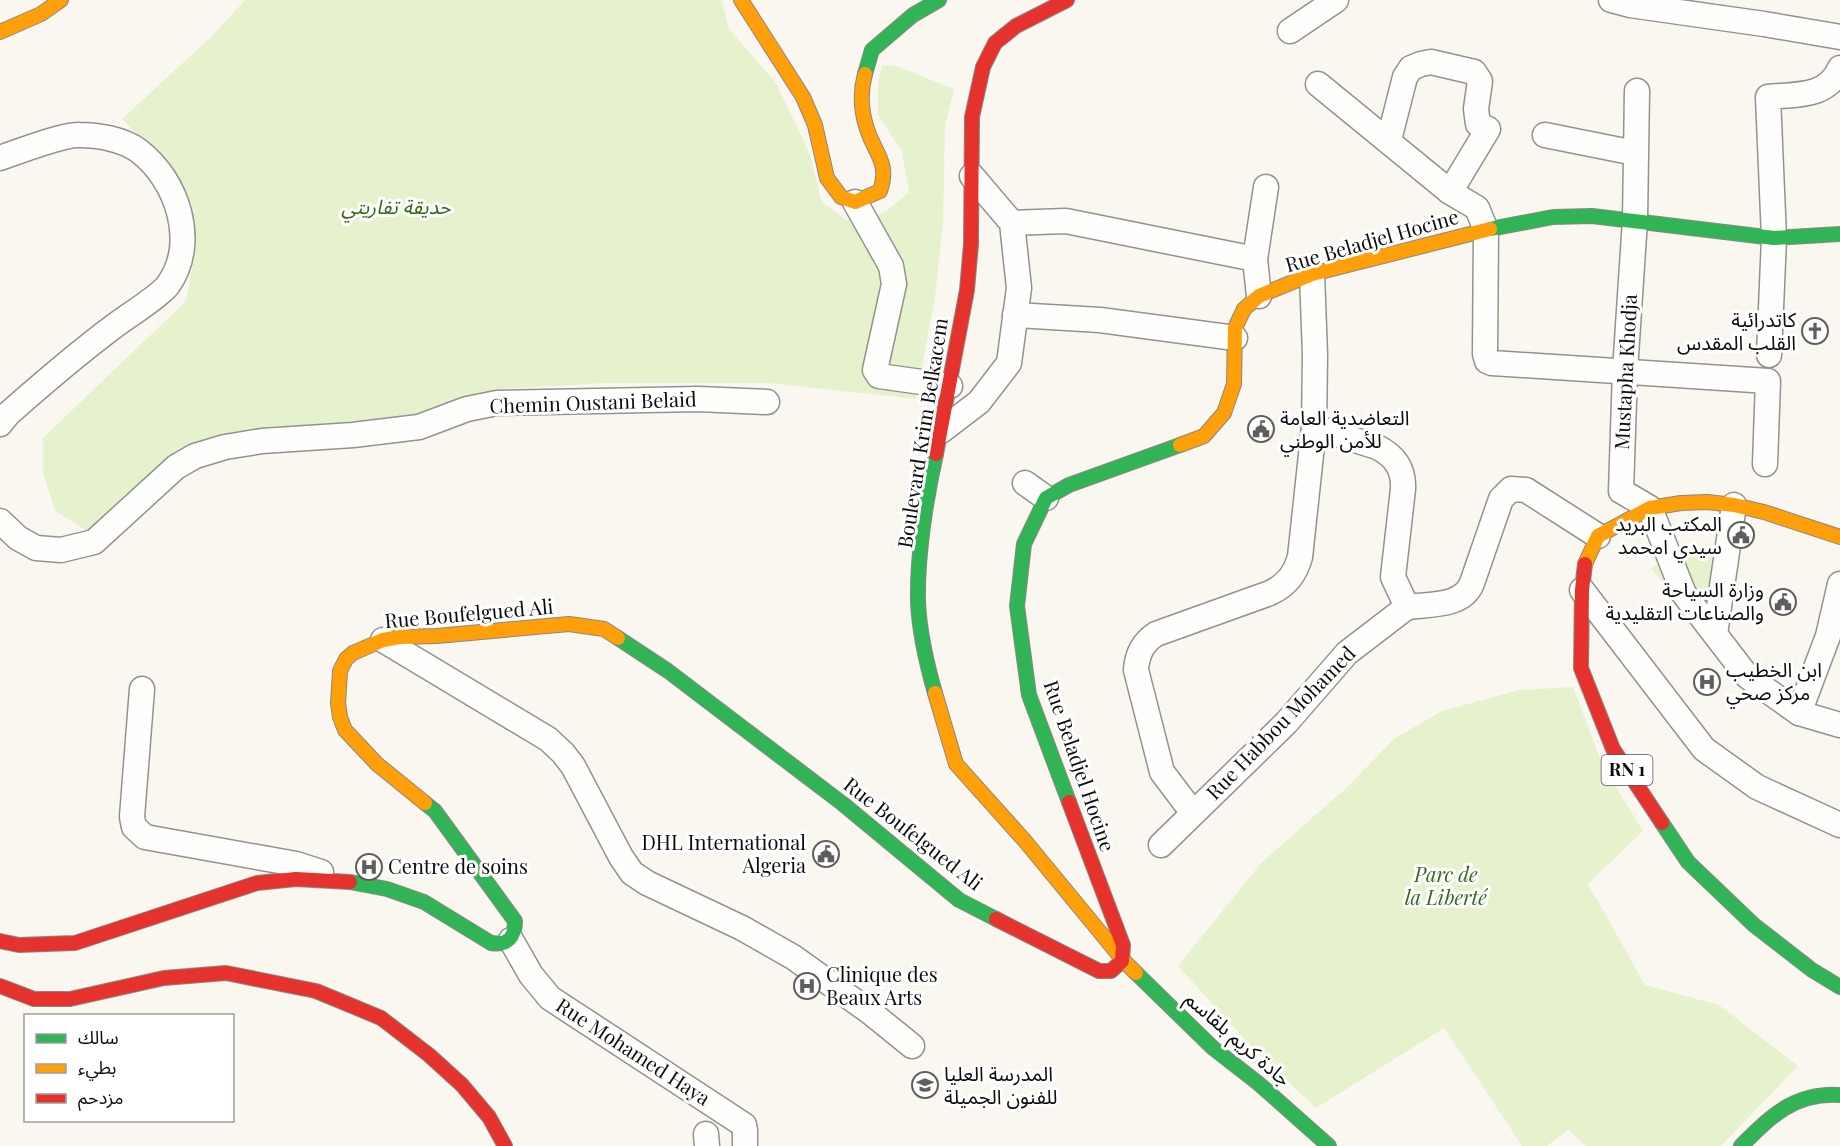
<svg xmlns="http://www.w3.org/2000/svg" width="1840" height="1146" font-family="'Playfair Display','Noto Sans Arabic',serif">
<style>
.green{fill:#e6f2cd}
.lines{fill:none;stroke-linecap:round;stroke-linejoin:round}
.street-casing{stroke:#93928f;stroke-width:27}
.fast-casing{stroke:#8a8885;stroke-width:16}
.slow-casing{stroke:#8a8885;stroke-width:16}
.jam-casing{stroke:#8a8885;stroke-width:16}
.street{stroke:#fefefd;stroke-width:24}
.fast{stroke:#30b455;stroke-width:14}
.slow{stroke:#ff9f0a;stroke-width:14}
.jam{stroke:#e5322d;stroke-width:14}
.labels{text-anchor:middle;stroke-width:6;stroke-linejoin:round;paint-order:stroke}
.shield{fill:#fff;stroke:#555;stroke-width:1.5}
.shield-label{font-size:18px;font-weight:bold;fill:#0c0c0c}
.park-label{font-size:20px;font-style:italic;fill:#306a16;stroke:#fff}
.street-label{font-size:20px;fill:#0c0c0c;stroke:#fff}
.poi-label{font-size:20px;fill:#0c0c0c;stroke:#fff;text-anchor:start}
</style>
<rect width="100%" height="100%" fill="#faf7f0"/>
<g class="green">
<path d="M245 0H722L729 29 776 83 809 152 822 202 846 220 884 213 909 192 902 152 878 115V83L882 66 894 65 954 89 945 126 943 224 935 297 916 399 768 383H605L502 389 423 417 226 441 109 524 86 530 55 511 43 473V438L186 301 193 263 188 203 173 170 122 119 212 36Z"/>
<path d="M1717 550 1708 629 1651 569C1671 553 1692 553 1717 550Z"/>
<path d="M1573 687 1603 766 1643 831 1587 885 1598 901 1645 985 1719 1005 1798 1066 1721 1146H1586L1568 1130 1547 1146H1522L1444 1028 1316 1108 1253 1048 1178 966 1262 862 1344 790 1395 738 1442 711 1519 690Z"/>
</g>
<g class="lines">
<defs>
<g id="street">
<path d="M1611 0 1630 5 1764 24 1840 37"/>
<path d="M1290 31 1336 0"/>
<path d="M1318 84 1450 192 1477 208 1486 230 1485 354 1487 361 1492 363 1768 381 1765 464"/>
<path d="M1637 91 1635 220 1625 371 1621 491 1650 508 1684 594 1747 676 1799 713 1840 725"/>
<path d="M1545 135 1635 153"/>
<path d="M1389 140 1405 77 1411 68 1421 64 1431 62 1474 72 1480 81 1476 109 1478 124 1488 129 1450 192"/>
<path d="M0 158C17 152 64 134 79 135 98 135 123 139 139 151 178 181 198 243 168 285 160 296 126 317 113 327 77 354 42 384 8 414L0 424"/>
<path d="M855 202 891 266 894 284 875 370 879 376 950 386"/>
<path d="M1012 223 1066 221 1255 259"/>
<path d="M1259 296 1255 259 1266 187"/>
<path d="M1015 315 1100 320 1235 338"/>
<path d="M1769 355 1774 238 1768 97C1796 94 1827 98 1840 68"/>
<path d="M1314 427 1377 447C1395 456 1404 469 1403 489L1393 577 1407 607C1429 604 1463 607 1472 583L1501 499 1511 489 1526 490 1598 536"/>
<path d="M941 431 979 402 1009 363 1019 288 1012 223 972 176"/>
<path d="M1025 483 1046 498"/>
<path d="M0 521 18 538 36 548 61 550 94 542 176 467 195 456 225 447 262 441 353 435 419 427 467 409 497 403 698 399 767 402"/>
<path d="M1582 590 1704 749 1757 787 1840 825"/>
<path d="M1715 634 1734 505"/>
<path d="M383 640 548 739 563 753 573 766 621 857 632 873 647 883 742 928 793 957 870 1012 912 1046"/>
<path d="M142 689 132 817 134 827 145 837 296 864 321 872"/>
<path d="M1799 713 1828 636 1840 584"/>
<path d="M1193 813 1162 772 1136 670C1137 655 1142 643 1156 634L1270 593C1287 585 1295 574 1300 557L1314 427 1315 355 1312 274"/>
<path d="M1161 845 1286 723 1347 653 1407 607"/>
<path d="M511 940 531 975 550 998 744 1125"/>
<path d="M745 1130V1146"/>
<path d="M706 1134 707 1146"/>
</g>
<g id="fast">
<path d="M865 74 872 50 913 15 939 0"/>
<path d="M1490 229 1553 217 1592 216 1774 238 1840 234"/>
<path d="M618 638 668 671 843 804 959 900 996 919"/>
<path d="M935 693C927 665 919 630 918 601 917 556 926 498 936 454"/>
<path d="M1069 802 1029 695 1017 606 1024 544 1046 498 1069 485 1180 445"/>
<path d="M1662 823 1688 862 1754 925 1812 970 1840 987"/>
<path d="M350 882 387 889 424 902 491 943C508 946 515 937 515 921L435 811 425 803"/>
<path d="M1136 973 1213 1048 1258 1083 1329 1146"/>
<path d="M1741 1146C1771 1116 1795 1092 1840 1095"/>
</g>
<g id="slow">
<path d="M741 0 803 97 815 125 827 178 841 197 855 202 880 191C890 163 875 154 867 129 861 111 860 92 865 74"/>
<path d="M0 32 41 14 61 0"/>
<path d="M1180 445 1204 436 1224 413 1234 384 1235 328 1244 309 1259 296 1312 274 1490 229"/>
<path d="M1585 564 1598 536 1650 508 1681 503 1707 502 1734 505 1764 512 1840 537"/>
<path d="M935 693 956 764 1025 841 1123 960 1136 973"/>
<path d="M425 803 377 764 345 730 340 717 338 703 340 671 346 659 353 653 383 640 400 637 437 636 569 624 604 629 618 638"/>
</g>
<g id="jam">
<path d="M936 454 967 290 971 244 972 117 983 67 995 43 1016 26 1067 0"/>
<path d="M1585 564 1582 590 1581 668 1613 749 1662 823"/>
<path d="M996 919 1099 971H1111L1122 961 1123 945 1069 802"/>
<path d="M0 941 19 945 75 943 257 883 296 879 350 882"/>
<path d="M0 986 34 999H70L164 978 226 973 316 991 381 1018 429 1055 462 1085 489 1117 505 1146"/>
</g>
</defs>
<use href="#street" class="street-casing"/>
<use href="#fast" class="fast-casing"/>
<use href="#slow" class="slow-casing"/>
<use href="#jam" class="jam-casing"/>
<use href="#street" class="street"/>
<use href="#fast" class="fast"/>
<use href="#slow" class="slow"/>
<use href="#jam" class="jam"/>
</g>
<defs>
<symbol id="church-ring" viewBox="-11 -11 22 22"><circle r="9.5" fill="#fff" stroke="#5f5e5c" stroke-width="1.5"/><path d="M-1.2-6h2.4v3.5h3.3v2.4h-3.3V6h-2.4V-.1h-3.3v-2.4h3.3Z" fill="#5f5e5c"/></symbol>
<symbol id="civic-ring" viewBox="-11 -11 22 22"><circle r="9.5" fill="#fff" stroke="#5f5e5c" stroke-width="1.5"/><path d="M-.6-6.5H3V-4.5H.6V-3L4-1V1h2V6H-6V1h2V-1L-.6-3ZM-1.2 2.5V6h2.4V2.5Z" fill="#5f5e5c"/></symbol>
<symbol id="hospital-ring" viewBox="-11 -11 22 22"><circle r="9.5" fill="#fff" stroke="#5f5e5c" stroke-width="1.5"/><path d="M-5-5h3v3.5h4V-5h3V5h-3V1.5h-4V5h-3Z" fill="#5f5e5c"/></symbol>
<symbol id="university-ring" viewBox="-11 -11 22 22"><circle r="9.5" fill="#fff" stroke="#5f5e5c" stroke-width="1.5"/><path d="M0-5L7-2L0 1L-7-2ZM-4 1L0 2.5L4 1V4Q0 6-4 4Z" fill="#5f5e5c"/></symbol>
</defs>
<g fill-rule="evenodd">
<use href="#church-ring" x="1800" y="316" width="30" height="30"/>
<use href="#civic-ring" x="1246" y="414" width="30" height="30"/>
<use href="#civic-ring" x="1726" y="520" width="30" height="30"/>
<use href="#civic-ring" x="1768" y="587" width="30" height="30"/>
<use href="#hospital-ring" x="1692" y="667" width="30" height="30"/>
<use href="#civic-ring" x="811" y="839" width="30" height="30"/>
<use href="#hospital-ring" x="354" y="852" width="30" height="30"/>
<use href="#hospital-ring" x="792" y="971" width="30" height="30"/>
<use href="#university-ring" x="910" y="1070" width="30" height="30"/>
</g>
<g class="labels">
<rect class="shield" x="1601.5" y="755" width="51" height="30" rx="4.5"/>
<g class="shield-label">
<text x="1627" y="776">RN 1</text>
</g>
<g class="park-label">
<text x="396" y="214">حديقة تفاريتي</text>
<text x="1446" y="882">Parc de<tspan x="1446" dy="23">la Liberté</tspan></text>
</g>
<g class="street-label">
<text transform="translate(1372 241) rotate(-16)" y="7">Rue Beladjel Hocine</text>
<text transform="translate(1626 372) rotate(-87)" y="7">Mustapha Khodja</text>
<text transform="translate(593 403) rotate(-2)" y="7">Chemin Oustani Belaid</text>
<text transform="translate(923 433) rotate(-81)" y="7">Boulevard Krim Belkacem</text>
<text transform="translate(469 614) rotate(-5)" y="7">Rue Boufelgued Ali</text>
<text transform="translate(1281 723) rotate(-46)" y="7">Rue Habbou Mohamed</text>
<text transform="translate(1079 766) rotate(71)" y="7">Rue Beladjel Hocine</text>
<text transform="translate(913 834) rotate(38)" y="7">Rue Boufelgued Ali</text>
<text transform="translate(1238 1039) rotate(41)" y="7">جادة كريم بلقاسم</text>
<text transform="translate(633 1052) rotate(33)" y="7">Rue Mohamed Haya</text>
</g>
<g class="poi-label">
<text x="1796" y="327" text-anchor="end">كاتدرائية<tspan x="1796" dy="23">القلب المقدس</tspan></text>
<text x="1280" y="425">التعاضدية العامة<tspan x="1280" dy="23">للأمن الوطني</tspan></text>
<text x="1722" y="531" text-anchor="end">المكتب البريد<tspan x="1722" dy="23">سيدي امحمد</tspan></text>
<text x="1764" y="597" text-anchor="end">وزارة السياحة<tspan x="1764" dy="23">والصناعات التقليدية</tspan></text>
<text x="1726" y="677">ابن الخطيب<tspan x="1726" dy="23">مركز صحي</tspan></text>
<text x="806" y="850" text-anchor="end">DHL International<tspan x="806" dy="23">Algeria</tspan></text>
<text x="388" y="874">Centre de soins</text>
<text x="826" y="982">Clinique des<tspan x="826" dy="23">Beaux Arts</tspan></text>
<text x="944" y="1081">المدرسة العليا<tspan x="944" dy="23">للفنون الجميلة</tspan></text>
</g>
</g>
<rect x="24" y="1014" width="210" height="108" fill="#ffffff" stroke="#9e9e9e" stroke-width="1.5"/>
<rect x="36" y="1034" width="30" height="9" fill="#30b455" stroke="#9e9e9e" stroke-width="1.5"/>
<text x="78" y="1044" font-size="18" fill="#0c0c0c">سالك</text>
<rect x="36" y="1064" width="30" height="9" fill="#ff9f0a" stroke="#9e9e9e" stroke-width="1.5"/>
<text x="78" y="1074" font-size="18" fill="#0c0c0c">بطيء</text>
<rect x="36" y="1094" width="30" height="9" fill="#e5322d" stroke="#9e9e9e" stroke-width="1.5"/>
<text x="78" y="1104" font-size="18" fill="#0c0c0c">مزدحم</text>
</svg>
